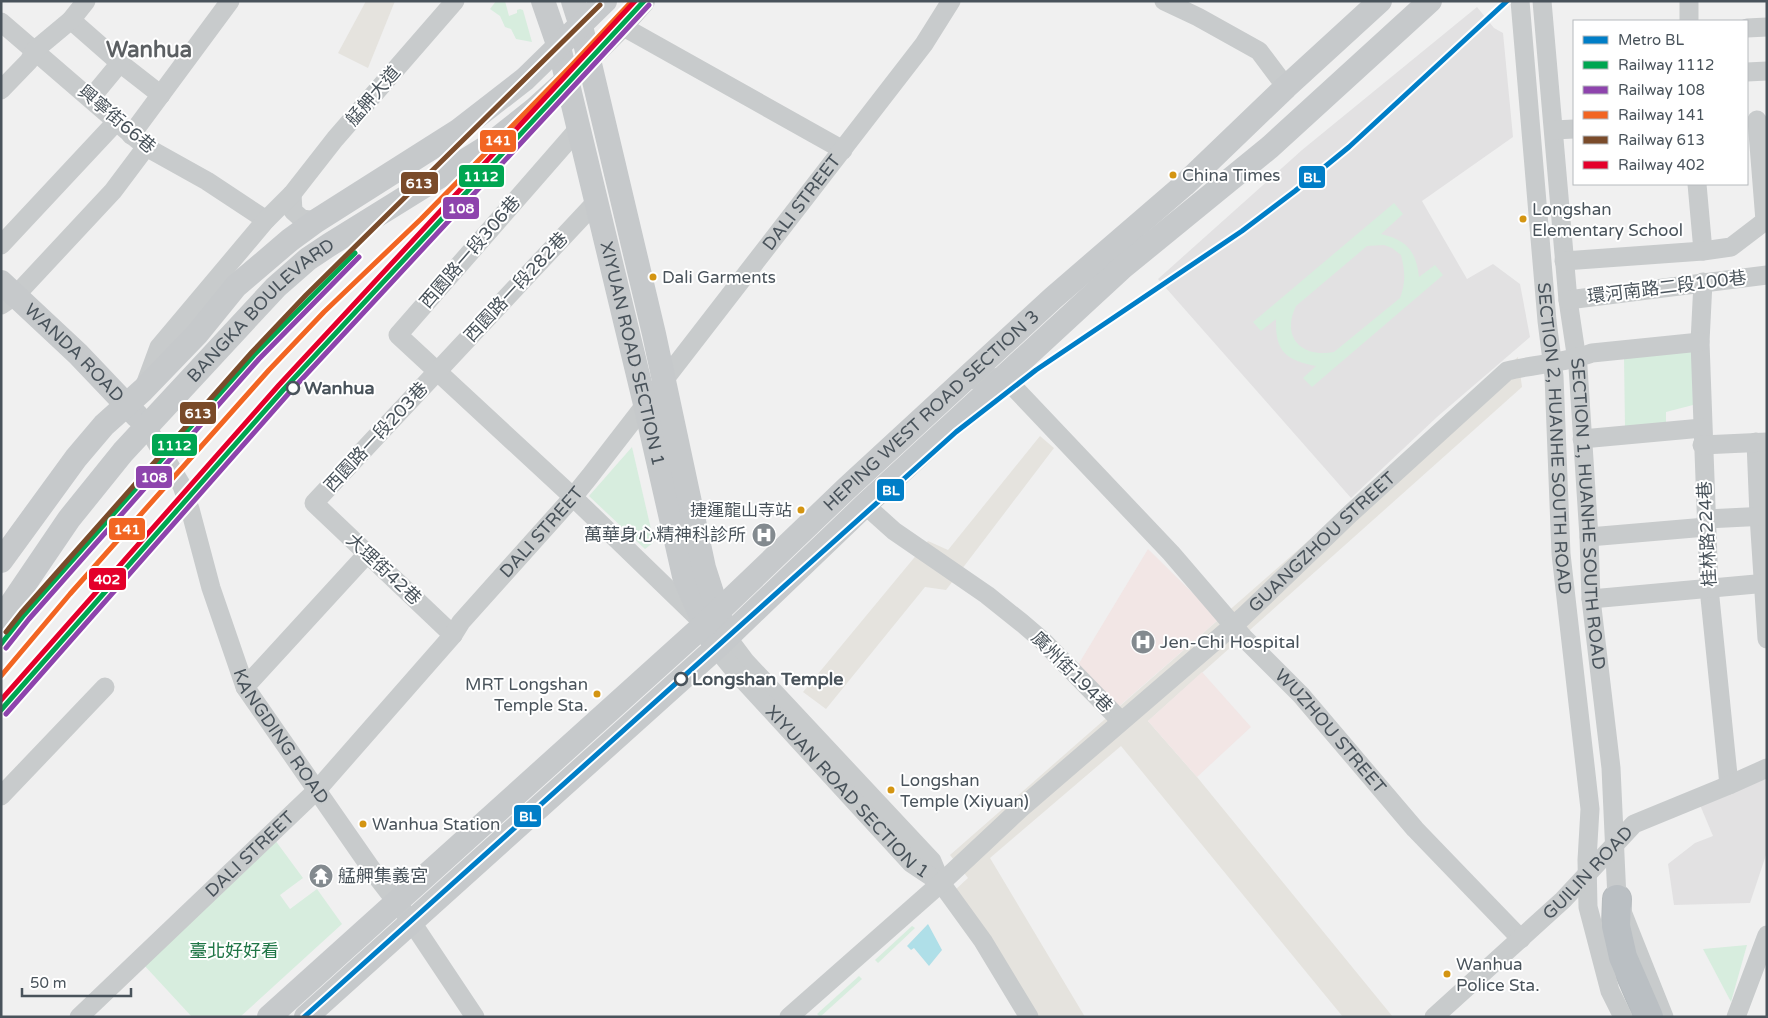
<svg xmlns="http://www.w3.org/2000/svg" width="1768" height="1018" font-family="'Varela Round','Noto Sans TC',sans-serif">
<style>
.commercial{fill:#e5e3de}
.education{fill:#e2e1e2}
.medical{fill:#f2e6e5}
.green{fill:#d7edde;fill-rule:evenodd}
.water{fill:#afdfe8}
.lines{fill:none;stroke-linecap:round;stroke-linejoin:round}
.highway-casing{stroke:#b6bbbe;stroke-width:30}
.minor{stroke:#c8cbcc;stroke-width:19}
.major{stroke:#c6c9cb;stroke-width:24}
.highway{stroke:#babfc3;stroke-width:28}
.rail-1-casing{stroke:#fff;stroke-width:9}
.rail-2-casing{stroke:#fff;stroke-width:9}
.rail-3-casing{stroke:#fff;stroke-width:9}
.rail-4-casing{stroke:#fff;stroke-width:9}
.rail-5-casing{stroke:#fff;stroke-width:9}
.rail-1{stroke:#00a651;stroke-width:5}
.rail-2{stroke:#8e44ad;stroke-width:5}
.rail-3{stroke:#f26522;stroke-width:5}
.rail-4{stroke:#7a4b2a;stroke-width:5}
.rail-5{stroke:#e4002b;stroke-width:5}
.metro-1-casing{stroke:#fff;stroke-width:9}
.metro-1{stroke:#007ec7;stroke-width:5}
.bus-dot{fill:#d49512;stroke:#fff;stroke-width:2}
.stop-dot{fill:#fff;stroke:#49535b;stroke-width:2.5}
.labels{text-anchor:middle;stroke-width:4;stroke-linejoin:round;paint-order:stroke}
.bus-label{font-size:17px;fill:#49535b;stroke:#fff;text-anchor:start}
.street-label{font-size:18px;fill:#49535b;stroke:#fff}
.stop-label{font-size:18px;font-weight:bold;fill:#49535b;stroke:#fff;text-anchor:start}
.poi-label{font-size:18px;fill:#49535b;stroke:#fff;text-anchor:start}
.park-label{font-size:18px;fill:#1f7646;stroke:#fff}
.district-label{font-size:22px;font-weight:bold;fill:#5c6063;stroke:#fff}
.line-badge{stroke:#fff;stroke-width:2}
.badge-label{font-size:14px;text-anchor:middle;font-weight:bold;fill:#fff}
</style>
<rect width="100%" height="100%" fill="#f0f0f0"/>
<g class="commercial">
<path d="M366 1H395L368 68 338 53Z"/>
<path d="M1518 357 1522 387 1148 721 1197 777 1393 1017H1343L1121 746 990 858 1085 1017H1033L955 890 968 878 950 855Z"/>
<path d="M1040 436 1054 448 946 590 925 587 826 709 803 692 928 541 948 550Z"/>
</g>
<g class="education">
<path d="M1477 7 1494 28 1503 33 1513 137 1422 201 1467 279 1493 264 1520 284 1530 337 1437 417 1351 498 1158 279 1302 150Z"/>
<path d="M1767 777V852L1750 903 1674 905 1668 864 1695 843 1713 836 1700 805Z"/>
</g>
<g class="medical">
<path d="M1148 549 1219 619 1117 708 1078 665Z"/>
<path d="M1202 672 1251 727 1197 777 1148 721Z"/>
</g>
<g class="green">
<path d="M496 1H505L509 16 517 13V10L520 9 523 10 532 42 516 39 511 29 505 27 500 16 490 9Z"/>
<path d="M1394 203 1403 214 1381 234C1407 240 1416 251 1419 277L1435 265 1443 275 1312 387 1303 378 1316 366C1286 360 1275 352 1276 319L1261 331 1253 322ZM1384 245 1392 248 1401 255C1405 271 1406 282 1400 298L1334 352C1301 358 1281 337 1296 306L1367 246Z"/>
<path d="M1692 349 1693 405 1666 412V423L1625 428 1624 357Z"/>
<path d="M632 447 654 542 645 549 589 496Z"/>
<path d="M275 840 303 878 280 895 290 909 317 889 342 924 240 1017H192L143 964Z"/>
<path d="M912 926 915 928 878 963 875 960Z"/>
<path d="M1747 945 1731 1002 1703 949Z"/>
<path d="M859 976 862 979 820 1017 817 1014Z"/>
</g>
<path class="water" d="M928 924 942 950 929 966 914 948 911 950 907 946Z"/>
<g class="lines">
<defs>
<path id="highway" d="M1617 899 1616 926 1623 957 1649 1017"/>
</defs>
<use href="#highway" class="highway-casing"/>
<g class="minor">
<path d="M1164 1 1198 17 1259 51 1286 87"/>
<path id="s1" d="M1520 1 1547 321 1554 376 1561 554 1590 809 1587 860 1588 907 1610 991 1623 1017"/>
<path id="s2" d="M1542 1 1568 300 1578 367 1589 537 1591 599 1611 768 1617 899 1664 1017"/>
<path d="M71 20 120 63 161 95"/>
<path d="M1689 21V1"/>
<path d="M1 22 146 147 207 181 266 220"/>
<path d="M619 28 629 30 843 150"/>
<path d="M1747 28 1767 27"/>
<path d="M1747 72 1767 71"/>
<path d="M1 90 29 61 35 50 71 20 86 1"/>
<path d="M91 98 120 63"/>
<path d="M578 129 398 335 573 497 698 618"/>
<path d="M1554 130 1574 129"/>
<path d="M131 135 230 1"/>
<path d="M1697 184 1703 251"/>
<path d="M292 194 293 211 302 219 316 221"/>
<path d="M1 245 116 122"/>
<path d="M1564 261 1703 251 1731 247 1765 221 1757 120"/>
<path d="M1703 282 1700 342 1709 588 1729 785"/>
<path d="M1568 300 1767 275"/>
<path d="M1 305 16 295 113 191 146 147"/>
<path id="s3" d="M965 380 1004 377 1171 553 1244 638 1301 695 1415 829 1521 939"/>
<path d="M145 385 159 347 266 220 292 194 335 139 455 1"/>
<path id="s4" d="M147 427 182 486 190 509 211 588 245 687 377 877 411 921 475 1017"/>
<path d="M1582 439 1702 428"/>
<path d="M1756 442 1759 516 1767 639"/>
<path d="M1702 445 1767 442"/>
<path d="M865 505 894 531 987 595 1022 623 1043 641 1121 721"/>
<path d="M1706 519 1767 516"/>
<path d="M1589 537 1706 527"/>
<path d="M1591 599 1767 583"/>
<path d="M453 635 314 503 595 203"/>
<path d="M727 637 745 661 932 861 941 883 983 941 1029 1017"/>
<path id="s5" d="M716 648 734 670 911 863 941 883"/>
<path d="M245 687 367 554"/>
<path d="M1 796 105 687"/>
<path id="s6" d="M79 1017 317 790 453 635 461 622 573 497 590 476 924 44 951 1"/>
<path id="s7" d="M789 1017 941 883 1020 809 1243 617 1350 514 1507 371C1535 364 1565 363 1592 353L1700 342"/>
<path id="s8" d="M1434 1017 1563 900 1634 824 1729 785 1767 768"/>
<path d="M1736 1017 1767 935"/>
</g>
<g class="major">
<path id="s9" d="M543 1 559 47 567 80 645 404 684 576 710 637"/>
<path d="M573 1 581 26 654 334 704 568 722 624"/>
<path id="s10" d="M1 282 78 354 137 416"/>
<path d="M1 561 76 458 104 425 143 390 197 334 236 286 290 240 316 221 458 131 525 79 605 1"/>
<path id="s11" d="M1 619 69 519 123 452 276 287 308 259 329 245 487 147 535 109 567 80 619 28 643 1"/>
<path id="s12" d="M269 1017 704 625 847 488 1053 298 1184 185 1286 87 1380 1"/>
<path d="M306 1017 716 648 865 505 1123 267 1270 147 1430 1"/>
</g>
<use href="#highway" class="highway"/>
<defs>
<g id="rail-1">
<path d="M1 644 24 615 254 355 355 253"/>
<path d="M1 710 284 389 644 1"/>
</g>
<g id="rail-2">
<path d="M6 648 29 619 259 359 359 257"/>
<path d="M6 714 289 393 649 5"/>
</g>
<path id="rail-3" d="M1 676 70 594 269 370 324 312 421 219 571 66 632 1"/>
<path id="rail-4" d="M6 632 21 613 252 352 306 295 600 5"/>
<path id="rail-5" d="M1 700 279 385 635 1"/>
</defs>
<use href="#rail-1" class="rail-1-casing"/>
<use href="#rail-2" class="rail-2-casing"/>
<use href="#rail-3" class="rail-3-casing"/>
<use href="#rail-4" class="rail-4-casing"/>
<use href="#rail-5" class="rail-5-casing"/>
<use href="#rail-1" class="rail-1"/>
<use href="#rail-2" class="rail-2"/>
<use href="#rail-3" class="rail-3"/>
<use href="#rail-4" class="rail-4"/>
<use href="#rail-5" class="rail-5"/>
<defs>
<path id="metro-1" d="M304 1017 956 432 1036 370 1242 231 1295 191 1349 147 1507 1"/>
</defs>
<use href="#metro-1" class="metro-1-casing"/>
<use href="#metro-1" class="metro-1"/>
</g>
<defs>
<symbol id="hospital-disc" viewBox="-11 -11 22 22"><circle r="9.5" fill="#838a8f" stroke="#fff"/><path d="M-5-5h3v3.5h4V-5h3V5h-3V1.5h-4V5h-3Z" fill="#fff"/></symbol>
<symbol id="temple-disc" viewBox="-11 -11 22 22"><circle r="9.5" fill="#838a8f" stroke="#fff"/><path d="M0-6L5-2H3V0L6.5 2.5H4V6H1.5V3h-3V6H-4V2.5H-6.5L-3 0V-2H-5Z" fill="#fff"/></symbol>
</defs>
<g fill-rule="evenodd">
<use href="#hospital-disc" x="750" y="521" width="28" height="28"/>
<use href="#hospital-disc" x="1129" y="628" width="28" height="28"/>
<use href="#temple-disc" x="307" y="862" width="28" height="28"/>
</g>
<g class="bus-dot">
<circle cx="1173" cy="175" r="4.5"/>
<circle cx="1523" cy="219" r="4.5"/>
<circle cx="653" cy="277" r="4.5"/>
<circle cx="801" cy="510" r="4.5"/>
<circle cx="597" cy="694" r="4.5"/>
<circle cx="891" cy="790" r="4.5"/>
<circle cx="363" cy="824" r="4.5"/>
<circle cx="1447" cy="974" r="4.5"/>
</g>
<g class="stop-dot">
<circle cx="293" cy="388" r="6"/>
<circle cx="681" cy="679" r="6"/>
</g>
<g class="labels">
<g class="bus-label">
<text x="1182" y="181">China Times</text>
<text x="1532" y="215">Longshan<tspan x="1532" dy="21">Elementary School</tspan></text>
<text x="662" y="283">Dali Garments</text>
<text x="792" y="516" text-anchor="end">捷運龍山寺站</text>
<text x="588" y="690" text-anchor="end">MRT Longshan<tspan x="588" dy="21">Temple Sta.</tspan></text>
<text x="900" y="786">Longshan<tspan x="900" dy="21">Temple (Xiyuan)</tspan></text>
<text x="372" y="830">Wanhua Station</text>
<text x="1456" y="970">Wanhua<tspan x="1456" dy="21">Police Sta.</tspan></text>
</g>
<g class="street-label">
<text transform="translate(373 96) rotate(-49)" y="6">艋舺大道</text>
<text transform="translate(117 119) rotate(40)" y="6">興寧街66巷</text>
<text dy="6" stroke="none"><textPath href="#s6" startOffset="1091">DALI STREET</textPath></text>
<text transform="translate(470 252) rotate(-49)" y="6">西園路一段306巷</text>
<text transform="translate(516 287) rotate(-47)" y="6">西園路一段282巷</text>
<text transform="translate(1667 287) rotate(-7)" y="6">環河南路二段100巷</text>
<text dy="6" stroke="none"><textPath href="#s11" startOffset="405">BANGKA BOULEVARD</textPath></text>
<text dy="6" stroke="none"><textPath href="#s9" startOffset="364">XIYUAN ROAD SECTION 1</textPath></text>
<text dy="6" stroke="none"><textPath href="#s10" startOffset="102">WANDA ROAD</textPath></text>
<text dy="6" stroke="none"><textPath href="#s12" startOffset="898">HEPING WEST ROAD SECTION 3</textPath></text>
<text transform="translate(376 437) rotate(-47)" y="6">西園路一段203巷</text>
<text dy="6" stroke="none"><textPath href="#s1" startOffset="439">SECTION 2, HUANHE SOUTH ROAD</textPath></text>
<text dy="6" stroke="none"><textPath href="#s2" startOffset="515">SECTION 1, HUANHE SOUTH ROAD</textPath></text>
<text dy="6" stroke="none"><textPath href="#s6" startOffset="671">DALI STREET</textPath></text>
<text transform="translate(1707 534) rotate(-93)" y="6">桂林路224巷</text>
<text dy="6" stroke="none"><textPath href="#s7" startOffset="714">GUANGZHOU STREET</textPath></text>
<text transform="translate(384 569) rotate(43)" y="6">大理街42巷</text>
<text transform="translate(1072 672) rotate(45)" y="6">廣州街194巷</text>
<text dy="6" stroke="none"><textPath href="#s3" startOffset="521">WUZHOU STREET</textPath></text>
<text dy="6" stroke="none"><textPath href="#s4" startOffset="340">KANGDING ROAD</textPath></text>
<text dy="6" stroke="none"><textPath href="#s5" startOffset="195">XIYUAN ROAD SECTION 1</textPath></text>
<text dy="6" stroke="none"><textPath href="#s6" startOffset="236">DALI STREET</textPath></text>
<text dy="6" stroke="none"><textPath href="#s8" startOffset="211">GUILIN ROAD</textPath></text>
</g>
<g class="stop-label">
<text x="304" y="394">Wanhua</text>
<text x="692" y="685">Longshan Temple</text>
</g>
<g class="poi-label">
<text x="746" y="541" text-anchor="end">萬華身心精神科診所</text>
<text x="1160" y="648">Jen-Chi Hospital</text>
<text x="338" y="882">艋舺集義宮</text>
</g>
<g class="park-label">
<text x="234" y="957">臺北好好看</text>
</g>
<g class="district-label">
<text x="149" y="57">Wanhua</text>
</g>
</g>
<g class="line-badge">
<rect x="479" y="129" width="38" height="24" rx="5" fill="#f26522"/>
<rect x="458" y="164" width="47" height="24" rx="5" fill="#00a651"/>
<rect x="1298" y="165" width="28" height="24" rx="5" fill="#007ec7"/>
<rect x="400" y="171" width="39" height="24" rx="5" fill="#7a4b2a"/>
<rect x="442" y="196" width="38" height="24" rx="5" fill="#8e44ad"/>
<rect x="179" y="401" width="38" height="24" rx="5" fill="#7a4b2a"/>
<rect x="151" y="433" width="47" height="24" rx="5" fill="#00a651"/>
<rect x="135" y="465" width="38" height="24" rx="5" fill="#8e44ad"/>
<rect x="876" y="478" width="29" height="24" rx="5" fill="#007ec7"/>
<rect x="108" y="517" width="38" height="24" rx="5" fill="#f26522"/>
<rect x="88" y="567" width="39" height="24" rx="5" fill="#e4002b"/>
<rect x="513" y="804" width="29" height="24" rx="5" fill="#007ec7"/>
</g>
<g class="badge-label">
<text x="498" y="145">141</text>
<text x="481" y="181">1112</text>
<text x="1312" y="182">BL</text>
<text x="419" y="188">613</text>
<text x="461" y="213">108</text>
<text x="198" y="418">613</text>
<text x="174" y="450">1112</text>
<text x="154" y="482">108</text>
<text x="891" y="495">BL</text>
<text x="127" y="534">141</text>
<text x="107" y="584">402</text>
<text x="528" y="821">BL</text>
</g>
<rect width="1768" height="1018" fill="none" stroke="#49535b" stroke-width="5"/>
<rect x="1573" y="20" width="175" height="165" fill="#ffffff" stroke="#b6babd"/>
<rect x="1583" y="36" width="25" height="8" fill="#007ec7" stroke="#b6babd"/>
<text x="1618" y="45" font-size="15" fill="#49535b">Metro BL</text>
<rect x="1583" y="61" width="25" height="8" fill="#00a651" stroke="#b6babd"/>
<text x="1618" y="70" font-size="15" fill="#49535b">Railway 1112</text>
<rect x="1583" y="86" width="25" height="8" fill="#8e44ad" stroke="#b6babd"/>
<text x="1618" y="95" font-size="15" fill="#49535b">Railway 108</text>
<rect x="1583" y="111" width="25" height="8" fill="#f26522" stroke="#b6babd"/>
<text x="1618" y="120" font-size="15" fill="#49535b">Railway 141</text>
<rect x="1583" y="136" width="25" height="8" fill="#7a4b2a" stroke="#b6babd"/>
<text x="1618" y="145" font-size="15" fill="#49535b">Railway 613</text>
<rect x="1583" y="161" width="25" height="8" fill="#e4002b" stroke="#b6babd"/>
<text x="1618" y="170" font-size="15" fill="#49535b">Railway 402</text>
<path d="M22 988v8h109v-8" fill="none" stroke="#49535b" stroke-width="2.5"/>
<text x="30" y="988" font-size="15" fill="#49535b" stroke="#ffffff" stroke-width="4" paint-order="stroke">50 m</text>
</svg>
